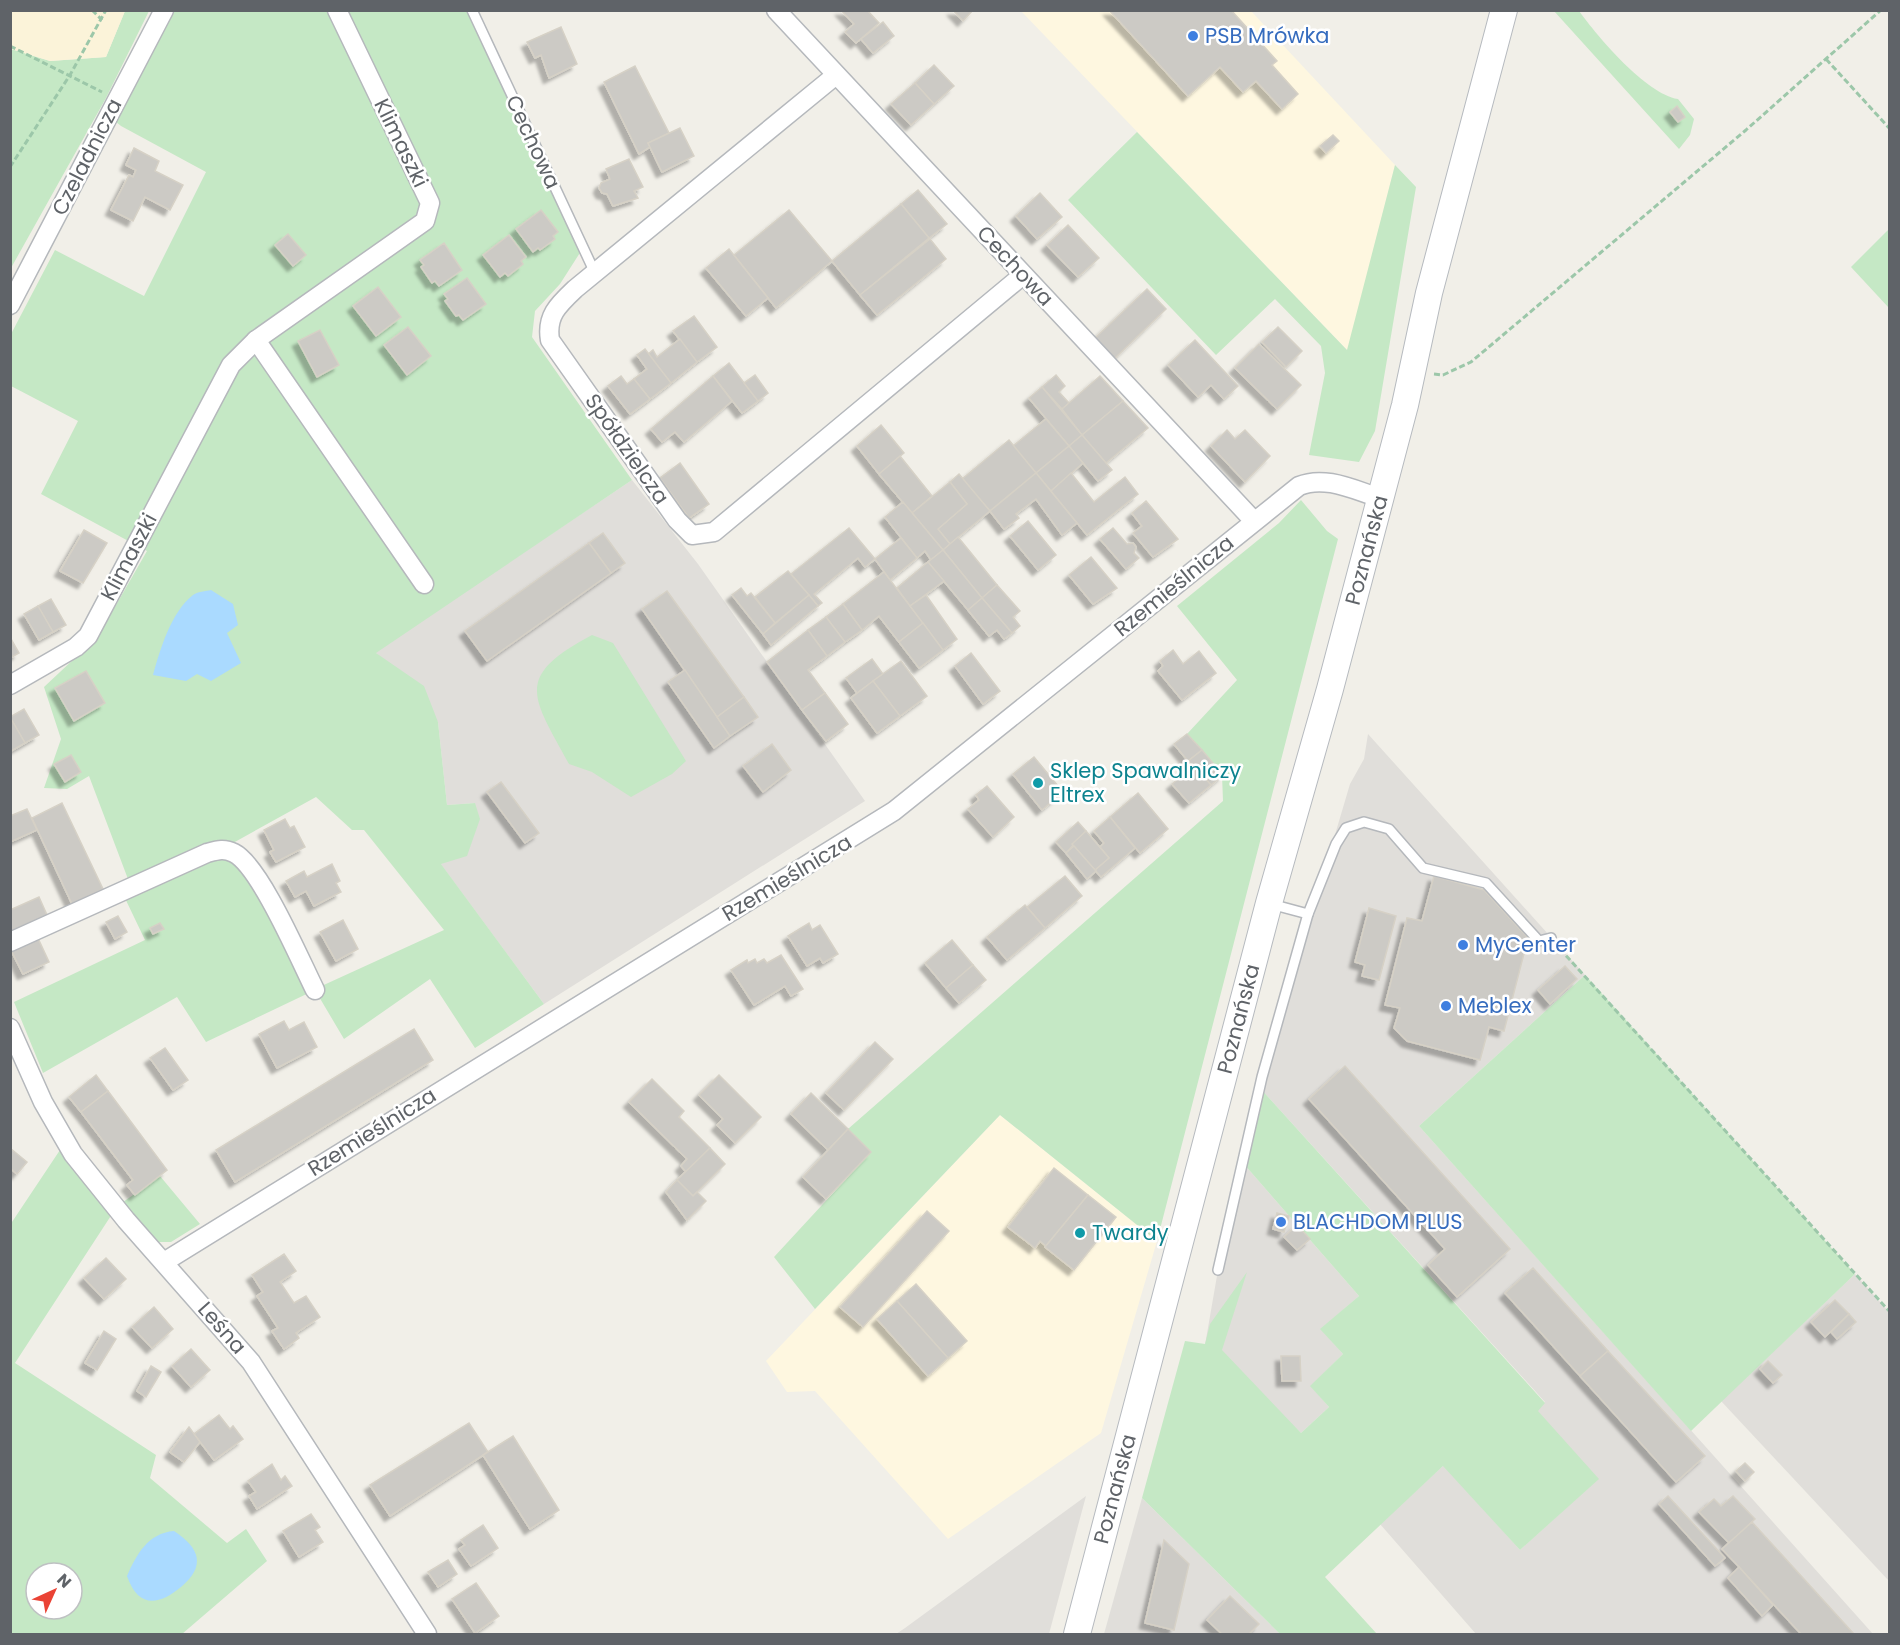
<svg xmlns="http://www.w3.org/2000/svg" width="1900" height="1645" font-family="Poppins,sans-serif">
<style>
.commercial{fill:#fef7e0}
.industrial{fill:#e0deda}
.green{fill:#c5e8c5;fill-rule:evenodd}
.sand{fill:#fbf3d9}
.water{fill:#aadaff}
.building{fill:#cccac5;stroke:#d6d1c6;stroke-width:1.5;filter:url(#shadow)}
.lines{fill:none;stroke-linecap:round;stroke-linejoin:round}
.lane-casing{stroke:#b5b8bc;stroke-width:12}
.street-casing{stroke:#b5b8bc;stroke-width:21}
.secondary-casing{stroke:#b6babf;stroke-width:28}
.path{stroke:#9cc7a9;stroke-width:3;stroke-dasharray:6 3;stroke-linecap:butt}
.lane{stroke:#fff;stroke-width:9}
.street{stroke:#fff;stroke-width:18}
.secondary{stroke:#fff;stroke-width:26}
.shop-dot{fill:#3f7fe0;stroke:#fff;stroke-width:2}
.culture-dot{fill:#0f9aa8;stroke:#fff;stroke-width:2}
.labels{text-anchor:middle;stroke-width:5;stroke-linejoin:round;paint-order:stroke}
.shop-label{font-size:21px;fill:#366cbe;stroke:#fff;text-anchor:start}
.street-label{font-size:21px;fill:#5f6368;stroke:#fff}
.culture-label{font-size:21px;fill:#0d838f;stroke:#fff;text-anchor:start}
</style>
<defs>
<filter id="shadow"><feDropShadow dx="-5.5" dy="5.5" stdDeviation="1.5" flood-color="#0004"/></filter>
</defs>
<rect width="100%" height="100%" fill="#f1efe8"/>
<g class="commercial">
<path d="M1021 11H1251L1395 165 1348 351Z"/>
<path d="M1000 1115 1157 1241 1101 1433 948 1539 815 1391 787 1392 766 1361Z"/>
</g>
<g class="industrial">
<path d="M632 480 698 564 865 801 544 1004 440 863 475 803 447 805 438 722 375 652Z"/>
<path d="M1368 734 1585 975 1419 1126 1873 1634H1476L1380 1524 1444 1465 1520 1550 1598 1479 1537 1411 1545 1402 1260 1088 1350 784 1364 759Z"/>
<path d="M1243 1163 1359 1296 1321 1329 1343 1354 1311 1386 1329 1407 1301 1433 1205 1345 1218 1270Z"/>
<path d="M1855 1274 1889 1312V1581L1721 1401Z"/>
<path d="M1086 1496 1049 1634H896L905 1628Z"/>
<path d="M1142 1498 1273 1627 1280 1634H1104Z"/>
</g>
<g class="green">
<path d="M125 11H149L106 98 11 268V49L50 61 106 57Z"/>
<path d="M168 11H472L583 248 560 284 535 311 532 337 632 480 376 653 424 686 438 722 447 805 475 803 480 819 467 856 441 864 544 1004 475 1048 430 979 344 1039 315 990 206 1042 177 997 43 1073 14 1002 145 940 122 892 131 887 89 776 67 789 44 788 61 739 44 687 76 657 108 619 147 551 41 494 78 421 11 386 10 336 55 250 144 296 206 172 121 126 111 118ZM316 797 352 830H364L444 930 315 989 245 860 224 848Z"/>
<path d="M1554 11H1579C1598 37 1646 94 1678 99L1694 119 1690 135 1679 149Z"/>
<path d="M1137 132 1347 350 1395 165 1416 187 1375 431 1359 462 1309 455 1325 373 1321 346 1275 299 1216 355 1068 200Z"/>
<path d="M1889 229V308L1851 267Z"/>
<path d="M1301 500 1327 531 1338 539 1157 1241 1000 1115 815 1309 774 1257 871 1152 848 1129 1223 801 1222 775 1187 734 1237 680 1177 606 1279 523Z"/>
<path d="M592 635 613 643 686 761 672 774 631 797 592 772 569 764C532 696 513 677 592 635Z"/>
<path d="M1585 975 1855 1274 1691 1431 1419 1126Z"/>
<path d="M1260 1088 1545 1403 1538 1411 1599 1479 1520 1550 1443 1466 1325 1577 1377 1634H1280L1142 1498 1185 1341 1205 1344 1210 1324 1247 1272 1222 1350 1301 1433 1329 1407 1310 1386 1343 1354 1320 1329 1359 1296 1243 1163Z"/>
<path d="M66 1141 116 1207 160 1176 200 1224 171 1242H146L116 1208 15 1363 156 1455 150 1478 227 1543 246 1529 267 1561 182 1634H11L10 1225ZM36 1573H72V1609H36Z"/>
</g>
<path class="sand" d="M11 10H125V11L106 57 50 61 11 49Z"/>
<g class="water">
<path d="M211 590 233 604 238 625 227 633 241 663 211 681 197 674 186 681 153 675C160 650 171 612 193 595 197 592 206 591 211 590Z"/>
<path d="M174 1531C200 1548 206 1566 181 1587 158 1606 138 1608 127 1576 136 1555 148 1533 174 1531Z"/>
</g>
<g class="building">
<path d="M841 10H867L879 23 856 43 845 32 854 24Z"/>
<path d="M953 10H973L963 21Z"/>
<path d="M1109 10H1231L1277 61 1272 65 1298 94 1282 109 1256 81 1243 92 1220 67 1188 96Z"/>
<path d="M883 22 894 36 873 53 861 39Z"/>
<path d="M561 27 577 64 549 78 541 55 535 58 527 42Z"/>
<path d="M934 65 954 86 934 104 915 83Z"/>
<path d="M635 66 669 133 648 143 650 147 639 154 604 82Z"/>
<path d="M915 83 934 104 911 125 891 104Z"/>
<path d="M1677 106 1685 117 1678 122 1670 112Z"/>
<path d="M680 128 694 156 662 172 648 143Z"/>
<path d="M1333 135 1339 141 1326 153 1320 146Z"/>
<path d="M134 148 159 161 155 171 183 185 170 210 145 197 133 221 111 210 129 175 133 177 136 170 126 165Z"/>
<path d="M629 159 643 187 634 191 638 198 613 206 607 194 602 193 599 188 601 183 610 179 606 169Z"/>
<path d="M918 190 947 224 929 238 901 204Z"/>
<path d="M1040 193 1062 217 1037 239 1016 216Z"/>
<path d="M901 204 929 238 860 295 832 261Z"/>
<path d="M541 210 558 232 553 236 555 239 540 250 538 248 533 252 516 229Z"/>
<path d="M789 210 832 261 776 308 734 255Z"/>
<path d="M1068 225 1099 258 1078 277 1047 245Z"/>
<path d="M288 234 306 255 293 266 275 245Z"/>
<path d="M509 235 526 257 521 261 523 264 508 276 505 273 500 277 483 255Z"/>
<path d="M930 239 946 259 877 315 860 295Z"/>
<path d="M444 243 462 270 439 286 435 281 432 283 421 267 424 265 420 260Z"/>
<path d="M729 249 768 298 746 316 706 268Z"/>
<path d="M467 278 486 304 463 320 459 315 456 316 445 301 448 299 444 294Z"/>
<path d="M378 287 401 317 376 336 353 306Z"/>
<path d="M1147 289 1166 309 1113 360 1094 339Z"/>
<path d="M694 316 717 347 697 362 673 331Z"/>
<path d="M408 327 431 356 407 375 384 345Z"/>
<path d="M1278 327 1302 351 1286 367 1262 342Z"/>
<path d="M320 330 339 365 317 377 298 341Z"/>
<path d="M680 339 697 362 671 383 648 354 653 350 657 357Z"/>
<path d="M1195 340 1238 386 1224 399 1211 385 1198 397 1168 365Z"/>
<path d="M1259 344 1301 385 1277 409 1235 368Z"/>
<path d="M645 349 671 383 650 399 634 379 647 369 637 355Z"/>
<path d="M729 363 758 401 742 413 713 376Z"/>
<path d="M755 375 768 393 758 401 744 383Z"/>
<path d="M1056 375 1065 386 1059 392 1069 403 1062 409 1042 387Z"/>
<path d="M621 376 627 384 634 379 650 399 630 414 608 386Z"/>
<path d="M713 376 732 401 684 442 675 432 662 442 651 429Z"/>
<path d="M1100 376 1123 401 1082 435 1062 409Z"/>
<path d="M1042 387 1082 435 1069 446 1029 398Z"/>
<path d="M1123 401 1148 428 1106 463 1082 435Z"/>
<path d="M1046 419 1069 446 1036 473 1013 446Z"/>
<path d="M881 425 904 453 879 474 857 446Z"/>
<path d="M1227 430 1235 439 1245 430 1270 456 1245 482 1211 446Z"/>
<path d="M1082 435 1112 470 1098 481 1069 446Z"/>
<path d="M1009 440 1036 473 990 511 962 479Z"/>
<path d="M1069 446 1083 463 1051 491 1036 473Z"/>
<path d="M900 456 932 496 912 513 879 474Z"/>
<path d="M680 463 709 504 689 518 660 478Z"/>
<path d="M1036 473 1077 523 1062 535 1036 499 1016 514 1019 518 1004 529 990 511Z"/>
<path d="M1071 473 1094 502 1125 477 1138 494 1087 535 1051 491Z"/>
<path d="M959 474 990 511 950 544 938 529 967 504 950 482Z"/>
<path d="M950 482 967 504 938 529 950 544 943 550 912 513Z"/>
<path d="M1146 501 1178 539 1153 557 1133 533 1142 526 1132 513Z"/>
<path d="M903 502 943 550 931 560 925 551 917 558 885 517Z"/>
<path d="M1028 521 1056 555 1038 570 1010 536Z"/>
<path d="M849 528 875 559 865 567 858 558 814 594 822 603 818 606 791 574Z"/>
<path d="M1113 528 1127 544 1133 543 1136 547 1134 553 1139 558 1126 569 1100 539Z"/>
<path d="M84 530 107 543 83 583 60 571Z"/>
<path d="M603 533 625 563 611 573 589 543Z"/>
<path d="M958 537 997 585 982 598 943 550Z"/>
<path d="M901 538 917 558 890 580 875 559Z"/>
<path d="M589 543 611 573 487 661 465 631Z"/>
<path d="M943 550 982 598 968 610 928 562Z"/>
<path d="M1091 557 1117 588 1093 604 1069 575Z"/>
<path d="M928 562 944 581 910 606 897 588Z"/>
<path d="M788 571 809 595 775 623 755 597Z"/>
<path d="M884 572 923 623 899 642 879 616 862 630 843 604Z"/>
<path d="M997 585 1020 611 1013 617 1020 626 1012 633 982 598Z"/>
<path d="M741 588 747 596 751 593 775 623 763 634 732 595Z"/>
<path d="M667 591 744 697 717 717 642 609Z"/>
<path d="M809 595 818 606 771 645 763 634Z"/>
<path d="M926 595 957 639 943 650 910 606Z"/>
<path d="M982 598 1012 633 1004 639 997 630 989 636 968 610Z"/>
<path d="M51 599 66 625 53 632 38 606Z"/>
<path d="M843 604 862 630 845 642 826 617Z"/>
<path d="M38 606 53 632 39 640 24 614Z"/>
<path d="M826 617 845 642 827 656 808 630Z"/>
<path d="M923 623 943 650 919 668 899 642Z"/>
<path d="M808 630 827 656 808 670 825 693 802 710 767 662Z"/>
<path d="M10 637 19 653 10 658Z"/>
<path d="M1173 650 1183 664 1199 651 1216 673 1182 700 1158 671 1163 666 1160 661Z"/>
<path d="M971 653 1000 691 983 704 955 666Z"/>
<path d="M872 659 883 674 857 693 846 678Z"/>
<path d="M901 661 927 696 900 716 873 681Z"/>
<path d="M685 670 730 736 714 748 668 682Z"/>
<path d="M86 671 105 703 74 721 55 688Z"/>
<path d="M873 681 900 716 877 733 851 698Z"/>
<path d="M825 693 848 724 826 741 802 710Z"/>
<path d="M744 697 758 717 730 736 717 717Z"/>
<path d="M24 709 39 735 25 743 10 717Z"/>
<path d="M10 717 25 743 11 751 10 749Z"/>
<path d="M1187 734 1202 750 1188 761 1174 744Z"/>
<path d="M772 744 791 770 763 792 743 766Z"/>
<path d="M1202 750 1223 775 1211 785 1188 761Z"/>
<path d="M71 755 81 772 65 782 54 764Z"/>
<path d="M1034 757 1063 792 1042 810 1013 774Z"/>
<path d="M1194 766 1211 785 1189 803 1172 784Z"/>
<path d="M501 782 539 833 525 843 487 792Z"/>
<path d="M987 786 1014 817 993 837 968 809 979 800 976 795Z"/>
<path d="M1138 793 1168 829 1140 853 1110 817Z"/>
<path d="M62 803 103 889 72 904 32 818Z"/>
<path d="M27 809 37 830 10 842V816Z"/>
<path d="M1110 817 1135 848 1101 877 1095 870 1109 858 1100 847 1104 843 1094 831Z"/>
<path d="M285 819 290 828 294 826 305 847 276 862 270 852 274 850 264 830Z"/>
<path d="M1078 822 1086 831 1066 853 1056 842Z"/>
<path d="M1086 831 1109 858 1095 870 1072 844Z"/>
<path d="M1074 846 1096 871 1087 879 1066 853Z"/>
<path d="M332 864 340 881 336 883 341 892 314 906 306 891 295 897 286 881 304 871 307 877Z"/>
<path d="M1065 876 1082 896 1045 928 1027 907Z"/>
<path d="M1434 876 1484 890 1528 938 1504 1031 1489 1027 1480 1060 1407 1041 1394 1028 1400 1008 1385 1005 1407 918 1422 921Z"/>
<path d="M39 897 47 915 10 932V910Z"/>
<path d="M1025 905 1045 928 1007 960 987 937Z"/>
<path d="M1369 908 1396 916 1379 980 1362 976 1365 965 1355 962Z"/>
<path d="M118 916 127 932 115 939 106 922Z"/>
<path d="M343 920 358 949 336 961 320 932Z"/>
<path d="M160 923 164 929 153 934 150 928Z"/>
<path d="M809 923 812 930 820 925 838 954 823 963 820 958 807 966 788 936Z"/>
<path d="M37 936 49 962 23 974 10 948Z"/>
<path d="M952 940 973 965 946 988 925 963Z"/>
<path d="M781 955 803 989 791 996 785 986 754 1005 731 970 747 960 748 963 755 959 757 963 764 959 767 963Z"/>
<path d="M973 965 986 980 959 1003 946 988Z"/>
<path d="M1565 966 1577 979 1550 1004 1538 990Z"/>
<path d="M284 1021 289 1030 304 1022 317 1047 277 1068 259 1034Z"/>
<path d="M414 1029 433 1060 235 1182 216 1150Z"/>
<path d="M875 1042 893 1059 844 1110 826 1093Z"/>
<path d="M165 1048 188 1080 173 1090 150 1058Z"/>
<path d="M1345 1066 1510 1249 1457 1297 1428 1265 1445 1249 1309 1099Z"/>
<path d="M96 1075 108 1091 81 1112 69 1097Z"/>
<path d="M719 1075 761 1117 735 1143 717 1125 723 1119 699 1095Z"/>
<path d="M652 1079 684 1111 679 1117 710 1148 686 1172 681 1166 687 1159 629 1102Z"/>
<path d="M108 1091 167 1170 135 1195 127 1185 133 1180 81 1112Z"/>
<path d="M811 1093 848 1129 828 1150 791 1114Z"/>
<path d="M848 1129 871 1152 826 1199 803 1177Z"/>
<path d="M10 1148 27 1162 17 1174 10 1168Z"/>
<path d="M710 1148 725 1164 693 1196 677 1180Z"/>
<path d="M1054 1168 1088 1195 1046 1246 1040 1241 1035 1248 1008 1227Z"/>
<path d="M677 1180 693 1196 697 1192 706 1201 687 1220 666 1192Z"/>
<path d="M1088 1195 1116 1217 1074 1270 1045 1247Z"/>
<path d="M927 1211 949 1231 863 1327 840 1307Z"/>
<path d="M1277 1213 1289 1216 1284 1232 1273 1229Z"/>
<path d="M1297 1225 1310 1239 1297 1250 1284 1237Z"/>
<path d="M284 1254 296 1271 280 1282 294 1303 306 1296 320 1317 296 1333 299 1338 284 1349 272 1331 278 1328 257 1296 263 1292 252 1275Z"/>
<path d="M106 1258 126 1279 104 1299 84 1278Z"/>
<path d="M1533 1268 1608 1351 1580 1376 1505 1293Z"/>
<path d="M916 1284 967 1341 948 1358 897 1301Z"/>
<path d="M1835 1300 1849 1314 1825 1337 1811 1322Z"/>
<path d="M897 1301 948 1358 928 1376 877 1319Z"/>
<path d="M154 1307 173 1329 152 1348 132 1327Z"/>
<path d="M1849 1314 1856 1322 1837 1339 1831 1332Z"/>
<path d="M104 1331 116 1339 97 1370 85 1363Z"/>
<path d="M191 1349 210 1370 191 1387 172 1366Z"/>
<path d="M1608 1351 1705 1456 1676 1482 1580 1376Z"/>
<path d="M1281 1356H1300L1301 1381H1282Z"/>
<path d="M1768 1361 1782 1375 1773 1383 1760 1369Z"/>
<path d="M151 1366 161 1372 146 1397 137 1391Z"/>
<path d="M219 1415 230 1429 233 1426 243 1439 214 1460 194 1434Z"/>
<path d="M469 1423 488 1452 390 1516 370 1485Z"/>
<path d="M189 1427 200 1442 184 1462 170 1452Z"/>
<path d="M513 1436 559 1510 530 1529 483 1455Z"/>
<path d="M1745 1463 1754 1472 1745 1481 1736 1471Z"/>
<path d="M272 1464 281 1480 285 1476 292 1486 257 1509 249 1496 256 1492 248 1481Z"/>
<path d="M1668 1496 1725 1558 1715 1566 1659 1504Z"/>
<path d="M1733 1496 1755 1519 1729 1543 1699 1512 1714 1499 1721 1506Z"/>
<path d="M311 1514 320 1527 315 1530 323 1542 299 1557 283 1531Z"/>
<path d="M1752 1522 1854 1634H1801L1739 1567 1722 1549Z"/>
<path d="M483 1525 498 1548 471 1566 459 1549 465 1545 461 1540Z"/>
<path d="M1164 1540 1189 1564 1174 1630 1145 1623Z"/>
<path d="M448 1560 457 1574 438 1587 428 1572Z"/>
<path d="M1739 1567 1773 1605 1762 1616 1728 1578Z"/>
<path d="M476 1583 499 1616 475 1633 452 1599Z"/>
<path d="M1230 1596 1259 1624 1249 1634H1222L1207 1620Z"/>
</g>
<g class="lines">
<defs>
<g id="lane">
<path d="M472 10 595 273"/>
<path d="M1271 904 1308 914 1336 844 1346 828 1364 822 1389 829 1423 868 1486 883 1539 941 1551 938"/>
<path d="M1218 1270 1262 1077 1308 914"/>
</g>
<g id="street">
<path d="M776 10 1254 521"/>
<path d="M836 75 575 289C558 305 546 316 550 340L677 520 692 535 714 532 1023 275"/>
<path d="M10 305 164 10"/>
<path d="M256 340 424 584"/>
<path d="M10 685 76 647 88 636 231 365 256 340 425 221 430 203 337 10"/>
<path d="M10 942 207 853C218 850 224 848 234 853 260 866 300 960 315 990"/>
<path d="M10 1028 43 1102 73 1154 126 1220 251 1362 427 1634"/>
<path d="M164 1262 894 811 1299 486C1325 475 1354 490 1380 498"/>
</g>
<g id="secondary">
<path id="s1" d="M1077 1634 1269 903 1330 689 1405 405 1429 293 1504 10"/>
</g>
</defs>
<use href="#lane" class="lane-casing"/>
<use href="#street" class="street-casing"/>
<use href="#secondary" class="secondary-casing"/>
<g class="path">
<path d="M92 10 102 20"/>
<path d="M10 46 102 92"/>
<path d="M1826 59 1890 129"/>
<path d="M10 167 70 75 106 10"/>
<path d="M1434 374 1443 375 1471 362 1746 130 1881 10"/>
<path d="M1560 949 1890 1312"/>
</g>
<use href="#lane" class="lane"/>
<use href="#street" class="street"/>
<use href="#secondary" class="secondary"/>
</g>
<g class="shop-dot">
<circle cx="1193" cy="36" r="6"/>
<circle cx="1463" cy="945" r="6"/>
<circle cx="1446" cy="1006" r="6"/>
<circle cx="1281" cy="1222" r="6"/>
</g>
<g class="culture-dot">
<circle cx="1038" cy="783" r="6"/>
<circle cx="1080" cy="1233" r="6"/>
</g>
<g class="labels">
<g class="shop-label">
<text x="1205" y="43">PSB Mrówka</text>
<text x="1475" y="952">MyCenter</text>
<text x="1458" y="1013">Meblex</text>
<text x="1293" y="1229">BLACHDOM PLUS</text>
</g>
<g class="street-label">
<text transform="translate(533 142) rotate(65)" y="7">Cechowa</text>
<text transform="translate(401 143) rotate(64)" y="7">Klimaszki</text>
<text transform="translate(87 157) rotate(-63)" y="7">Czeladnicza</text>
<text transform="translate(1015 266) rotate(47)" y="7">Cechowa</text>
<text transform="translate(627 449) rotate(55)" y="7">Spółdzielcza</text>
<text dy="7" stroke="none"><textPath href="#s1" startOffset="1122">Poznańska</textPath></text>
<text transform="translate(129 557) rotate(-62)" y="7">Klimaszki</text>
<text transform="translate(1174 586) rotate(-39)" y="7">Rzemieślnicza</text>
<text transform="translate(787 878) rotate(-31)" y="7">Rzemieślnicza</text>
<text dy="7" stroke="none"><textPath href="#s1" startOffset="636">Poznańska</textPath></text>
<text transform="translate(372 1132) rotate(-32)" y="7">Rzemieślnicza</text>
<text transform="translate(222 1328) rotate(49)" y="7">Leśna</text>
<text dy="7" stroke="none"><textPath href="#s1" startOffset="150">Poznańska</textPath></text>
</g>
<g class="culture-label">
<text x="1050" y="778">Sklep Spawalniczy<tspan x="1050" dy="24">Eltrex</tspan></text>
<text x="1092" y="1240">Twardy</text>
</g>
</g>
<rect width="1900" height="1645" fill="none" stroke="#5f6368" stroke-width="24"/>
<g transform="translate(54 1591) rotate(45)"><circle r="28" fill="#ffffff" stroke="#bfc1c3" stroke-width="1.5"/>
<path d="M0-4.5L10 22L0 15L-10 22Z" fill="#ea4335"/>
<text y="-9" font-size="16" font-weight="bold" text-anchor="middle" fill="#5f6368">N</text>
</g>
</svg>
